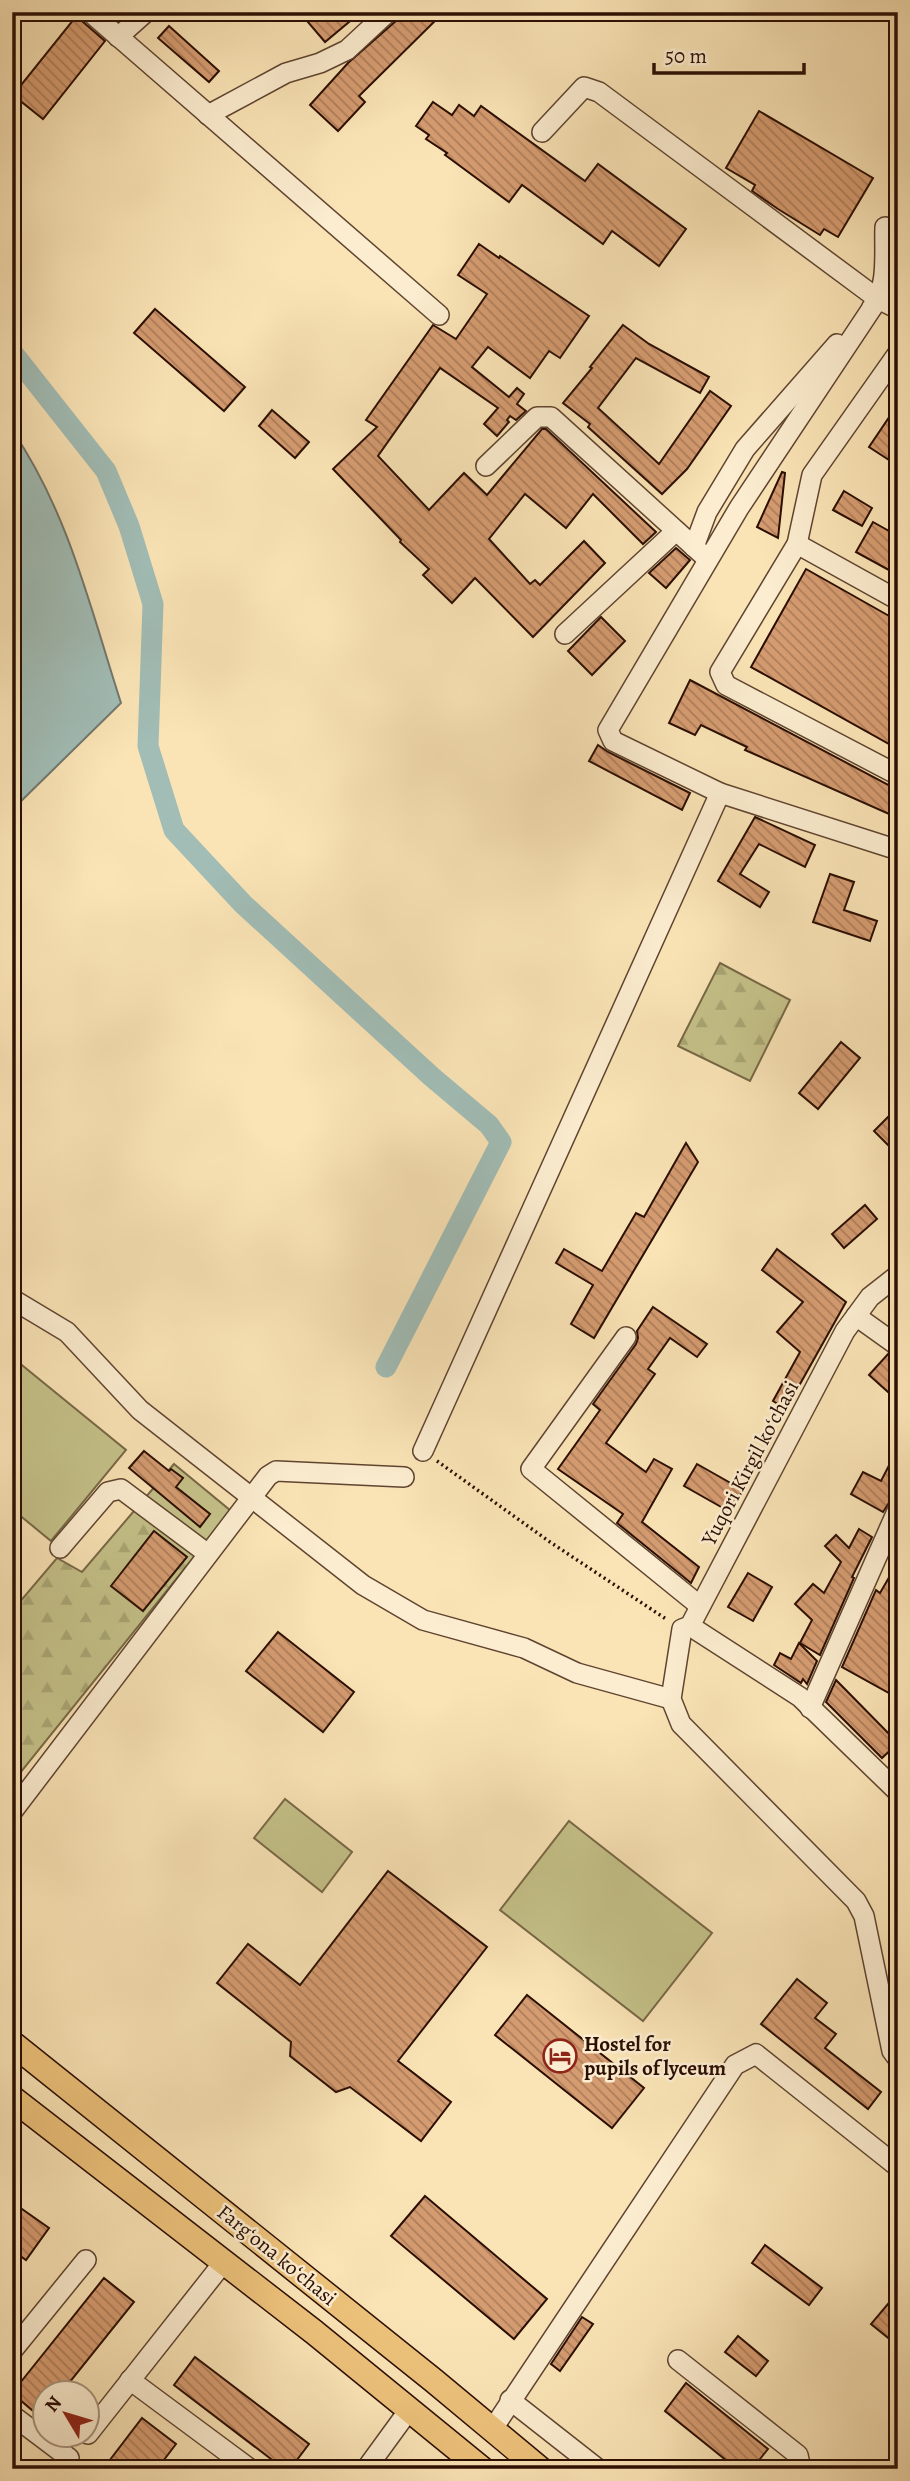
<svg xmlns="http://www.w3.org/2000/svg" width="910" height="2481" font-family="Alegreya,serif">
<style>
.forest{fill:url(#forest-firs);stroke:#786846;stroke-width:2}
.pitch{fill:#c5c289;stroke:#786846;stroke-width:2}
.water{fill:#a1bdb6;stroke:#72776e;stroke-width:2}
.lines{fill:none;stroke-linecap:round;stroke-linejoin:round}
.canal{stroke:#a1bdb6;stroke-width:21}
.building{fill:url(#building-back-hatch);stroke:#2b0e03;stroke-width:2}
.minor-casing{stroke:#5f4430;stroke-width:22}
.major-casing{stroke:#2b0e03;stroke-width:27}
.path{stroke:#2b0e03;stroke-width:3.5;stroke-dasharray:2 3.5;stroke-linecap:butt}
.minor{stroke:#fcedd0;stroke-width:19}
.major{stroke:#edc27b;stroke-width:24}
.labels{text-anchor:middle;stroke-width:5;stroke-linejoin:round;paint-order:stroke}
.street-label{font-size:21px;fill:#2b0e03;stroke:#fcedd0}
.poi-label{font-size:21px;font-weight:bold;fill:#2b0e03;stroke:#fcedd0;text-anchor:start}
</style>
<defs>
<pattern id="forest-firs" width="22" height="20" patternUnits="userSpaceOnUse" patternTransform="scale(1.75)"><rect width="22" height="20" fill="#c5c289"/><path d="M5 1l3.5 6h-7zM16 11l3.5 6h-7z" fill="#a9a675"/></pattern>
<pattern id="building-back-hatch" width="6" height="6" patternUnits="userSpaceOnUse" patternTransform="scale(1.75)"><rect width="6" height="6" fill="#d69c71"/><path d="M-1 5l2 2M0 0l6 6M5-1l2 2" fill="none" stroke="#ae7e5b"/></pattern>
</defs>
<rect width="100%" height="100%" fill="#fae4b6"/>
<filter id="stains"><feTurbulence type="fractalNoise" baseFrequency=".00286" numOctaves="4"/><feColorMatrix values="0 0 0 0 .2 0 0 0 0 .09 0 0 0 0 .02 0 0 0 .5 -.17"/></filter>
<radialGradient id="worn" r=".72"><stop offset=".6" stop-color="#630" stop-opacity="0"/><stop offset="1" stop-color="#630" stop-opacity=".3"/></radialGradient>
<g class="forest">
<path d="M720 963 790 1000 750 1081 678 1046Z"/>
<path d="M174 1464 231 1511 12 1783V1611L57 1558 82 1572Z"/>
</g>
<g class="pitch">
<path d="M12 1357 126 1450 51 1541 12 1509Z"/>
<path d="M285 1799 352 1852 322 1892 254 1838Z"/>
<path d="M569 1821 712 1933 643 2021 500 1910Z"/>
</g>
<path class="water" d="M12 430C68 511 91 610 121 703L12 810Z"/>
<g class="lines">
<path class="canal" d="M12 352 106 471 129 526 153 604 148 746 174 830 243 904 432 1077 489 1125 501 1142 386 1367"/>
</g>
<g class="building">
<path d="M318 12H361L325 42 307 21Z"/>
<path d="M400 12H444L359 96 365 102 338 131 310 105 348 63 396 21Z"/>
<path d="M78 14 82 21 105 41 43 119 13 95Z"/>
<path d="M169 26 219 71 209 82 158 38Z"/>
<path d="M433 102 452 115 459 105 474 116 481 106 585 181 598 164 686 229 659 266 612 231 603 244 522 185 509 202 445 155 447 153 426 139 429 135 416 126Z"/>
<path d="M759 111 873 178 838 237 824 229 820 235 778 209 752 191 755 185 726 168Z"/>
<path d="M479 244 499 258 500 256 589 316 560 358 549 351 530 378 488 347 472 367 509 397 517 388 524 394 517 404 526 411 516 420 510 416 507 420 509 422 497 436 484 424 498 408 440 368 378 456 429 510 464 473 487 495 542 429H546L656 532 643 544 593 494 566 528 525 494 489 539 530 584 535 580 540 585 584 541 605 563 533 637 475 578 452 603 423 575 429 569 400 542 401 540 333 469 377 427 366 420 433 325 456 339 487 294 458 275Z"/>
<path d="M155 309 245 387 224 411 134 333Z"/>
<path d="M623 325 649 344 709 377 700 393 636 358 598 408 659 464 710 391 731 406 687 469 662 494 588 427 590 424 563 403 592 368 590 367Z"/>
<path d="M898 404V454L892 462 869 447Z"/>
<path d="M272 410 309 442 295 458 259 426Z"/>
<path d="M782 472 785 473 778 538 757 527Z"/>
<path d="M844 491 872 508 862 526 833 510Z"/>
<path d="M873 522 898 536V575L856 552Z"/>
<path d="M676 548 690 560 666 588 649 573Z"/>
<path d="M806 569 898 621V749L751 667Z"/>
<path d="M601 617 625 641 592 675 568 651Z"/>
<path d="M690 680 898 790V818L745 750 747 747 701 725 695 735 669 723Z"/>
<path d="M598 745 608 752 690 793 682 810 589 761Z"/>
<path d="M755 817 815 845 805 867 759 844 740 874 769 892 760 907 718 881Z"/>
<path d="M830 874 854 882 844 910 877 921 870 941 813 922Z"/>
<path d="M841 1042 860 1058 818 1109 799 1093Z"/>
<path d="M898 1107V1155L874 1131Z"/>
<path d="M686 1143 698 1162 594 1338 571 1324 593 1285 556 1263 564 1249 602 1271 636 1213 644 1217Z"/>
<path d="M865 1205 877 1219 844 1248 832 1234Z"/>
<path d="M777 1249 846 1302 786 1409 773 1401 800 1352 777 1332 803 1302 762 1270Z"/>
<path d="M653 1307 707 1344 697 1357 670 1338 648 1369 655 1374 606 1443 646 1472 654 1459 672 1469 642 1522 699 1567 691 1583 617 1523 623 1514 558 1469 600 1410 593 1404 636 1344 638 1338 637 1331Z"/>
<path d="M888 1354 898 1362V1401L869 1375Z"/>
<path d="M898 1448V1489L883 1512 851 1494 863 1472 881 1481Z"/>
<path d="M144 1451 169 1471 171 1469 183 1478 176 1487 210 1514 200 1527 129 1468Z"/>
<path d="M697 1464 743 1490 730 1512 684 1486Z"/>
<path d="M859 1529 872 1537 852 1577 854 1578 820 1655 800 1643 812 1620 795 1604 813 1584 824 1593 841 1562 825 1546 836 1535 849 1548Z"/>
<path d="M154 1531 187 1557 143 1611 111 1586Z"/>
<path d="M898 1562V1698L842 1667 876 1590 880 1593Z"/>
<path d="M748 1573 772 1587 753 1621 728 1607Z"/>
<path d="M278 1632 354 1692 323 1732 246 1671Z"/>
<path d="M799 1643 817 1661 807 1684 803 1679 801 1683 774 1665 780 1653 791 1659Z"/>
<path d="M836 1680 898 1743 882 1758 826 1702Z"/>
<path d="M388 1871 487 1947 398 2061 451 2102 421 2141 350 2087 336 2092 290 2056 291 2042 217 1983 248 1944 300 1985Z"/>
<path d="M797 1979 827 2003 815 2018 836 2034 825 2048 881 2092 868 2109 761 2024Z"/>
<path d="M527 1995 644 2088 612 2128 495 2035Z"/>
<path d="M425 2196 547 2299 514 2339 391 2236Z"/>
<path d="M12 2202 49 2228 26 2260 12 2250Z"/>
<path d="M765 2245 822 2288 809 2305 752 2263Z"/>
<path d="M104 2278 134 2302 61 2393H46V2422L12 2393Z"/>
<path d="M898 2292V2346L871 2324Z"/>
<path d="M582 2317 593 2324 560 2371 551 2364Z"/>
<path d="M738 2336 768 2361 756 2376 725 2352Z"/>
<path d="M195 2357 309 2444 290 2469H284L174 2385Z"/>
<path d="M686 2383 768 2449 752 2469H737L665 2411Z"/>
<path d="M142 2418 176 2444 157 2469H103Z"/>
</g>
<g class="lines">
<defs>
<g id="minor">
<path d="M90 12 439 315"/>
<path d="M118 37 146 12"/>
<path d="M208 115 286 73 320 63 347 50 388 12"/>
<path d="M542 132 584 87 599 92 878 299"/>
<path d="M872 307C889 288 884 251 885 227"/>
<path d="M898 353 812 475 797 544 720 672 726 685 898 775"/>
<path d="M486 466 537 417H551L703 555"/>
<path d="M797 544 898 600"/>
<path d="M694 547 707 512 745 449 837 344"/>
<path d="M565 634 676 531"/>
<path d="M720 793 898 850"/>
<path d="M898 1275 870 1297 845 1331 690 1626 682 1629 671 1699 681 1724 856 1901 864 1916 892 2051 898 2059"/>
<path d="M12 1299 67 1332 140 1410 363 1585 423 1620 524 1648 577 1673 671 1699"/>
<path d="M856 1316 898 1346"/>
<path d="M626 1337 531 1469 700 1606"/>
<path d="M423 1451 720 793 613 741 608 730 739 508 878 299 898 309"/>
<path d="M60 1548 108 1492 121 1489 208 1554"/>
<path d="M690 1626 800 1697 898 1792"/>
<path d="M810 1708 898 1509"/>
<path d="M12 1812 268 1476 276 1471 404 1477"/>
<path d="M12 2351 86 2260"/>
<path d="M678 2360 798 2455 801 2469"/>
<path d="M130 2380 250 2469"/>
<path d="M510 2400 598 2469"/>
<path d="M12 2415 69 2458"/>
<path d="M492 2430 735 2065 756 2054 898 2167"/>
<path d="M88 2434 223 2263"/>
<path d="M366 2469 409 2410"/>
</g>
<g id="major">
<path d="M12 2043 433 2380 540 2469"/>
<path d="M12 2098 314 2332 482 2469"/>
</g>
</defs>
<use href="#minor" class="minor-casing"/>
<use href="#major" class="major-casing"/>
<path class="path" d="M437 1461 550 1542 666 1619"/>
<use href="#minor" class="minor"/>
<use href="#major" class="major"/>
</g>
<defs>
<symbol id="hotel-ring" viewBox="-11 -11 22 22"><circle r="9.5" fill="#fcedd0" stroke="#8f2418" stroke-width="1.5"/><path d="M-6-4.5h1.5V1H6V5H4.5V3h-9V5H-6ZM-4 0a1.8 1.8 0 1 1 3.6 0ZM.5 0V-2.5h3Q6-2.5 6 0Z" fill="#8f2418"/></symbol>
</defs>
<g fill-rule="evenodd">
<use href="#hotel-ring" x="541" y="2037" width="38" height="38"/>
</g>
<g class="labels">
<g class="street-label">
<text transform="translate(750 1463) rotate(-62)" y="7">Yuqori Kirgil koʻchasi</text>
<text transform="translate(277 2255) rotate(39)" y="7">Fargʻona koʻchasi</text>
</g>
<g class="poi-label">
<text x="584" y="2051">Hostel for<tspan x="584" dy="24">pupils of lyceum</tspan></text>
</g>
</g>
<rect width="910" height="2481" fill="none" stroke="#fae4b6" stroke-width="42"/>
<rect x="14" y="14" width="882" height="2453" fill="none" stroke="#2b0e03" stroke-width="3.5"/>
<rect x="21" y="21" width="868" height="2439" fill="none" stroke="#2b0e03" stroke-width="2"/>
<g transform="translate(66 2414) rotate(308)"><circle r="33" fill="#fcedd0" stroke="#a8947e" stroke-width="2"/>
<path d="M0-5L12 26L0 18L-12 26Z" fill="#8f2418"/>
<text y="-10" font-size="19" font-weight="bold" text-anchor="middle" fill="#2b0e03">N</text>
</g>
<path d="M654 63v10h150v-10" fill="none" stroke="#2b0e03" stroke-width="3.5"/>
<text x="665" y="63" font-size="21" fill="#2b0e03" stroke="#fcedd0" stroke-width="5" paint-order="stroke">50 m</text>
<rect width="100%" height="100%" filter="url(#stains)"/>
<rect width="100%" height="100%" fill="url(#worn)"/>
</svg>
